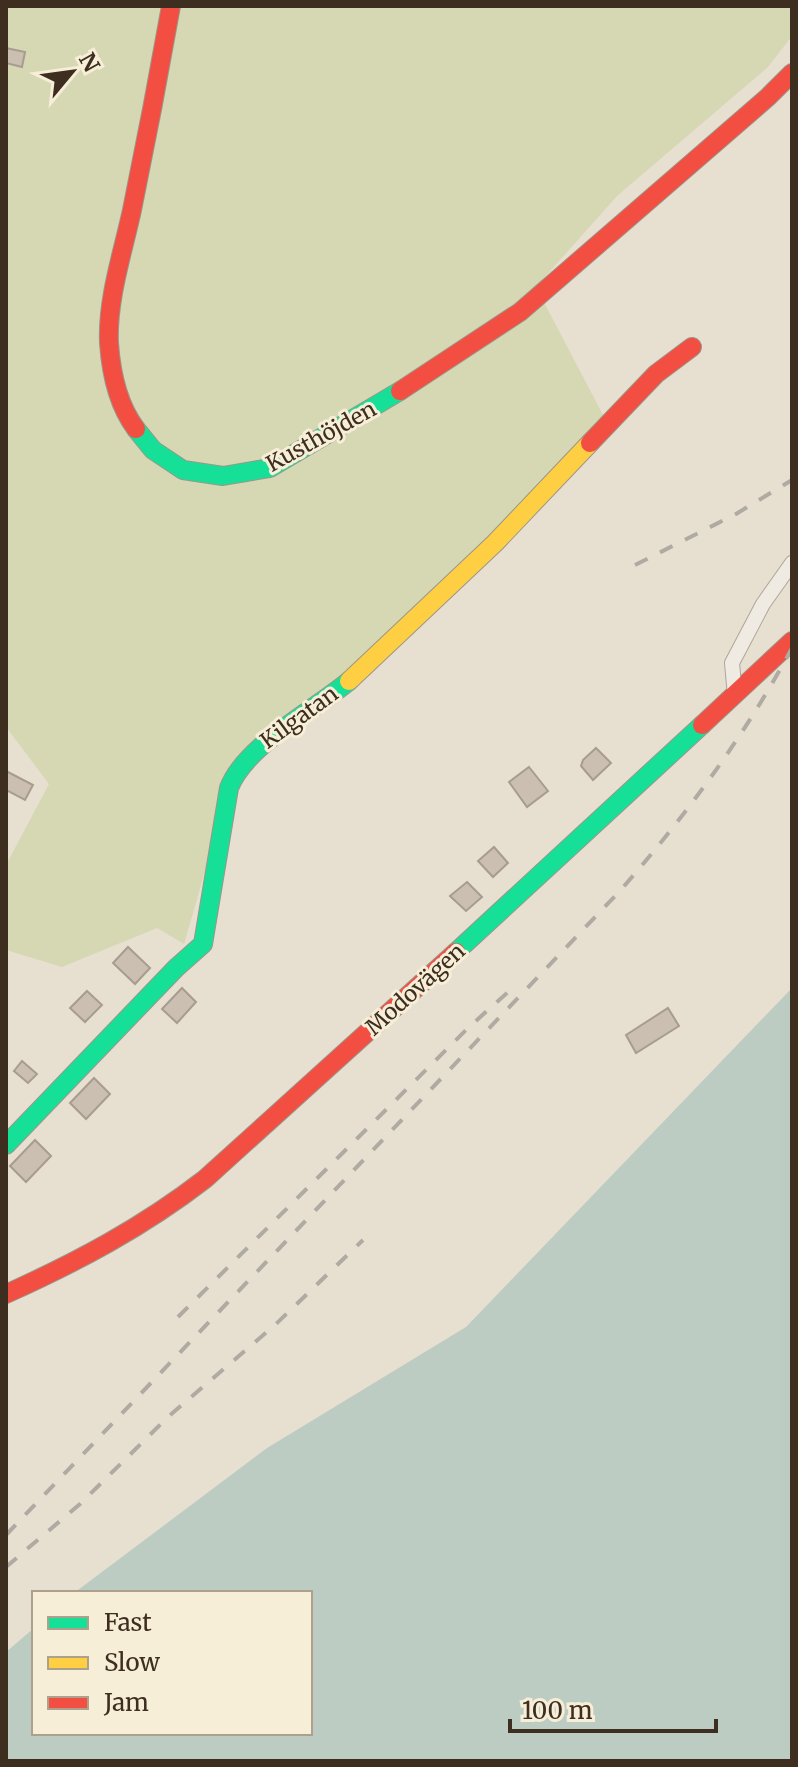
<svg xmlns="http://www.w3.org/2000/svg" width="798" height="1767" font-family="Merriweather,serif">
<style>
.green{fill:#d6d7b3}
.water{fill:#bcccc2}
.building{fill:#cbbfb2;stroke:#a89c90;stroke-width:2}
.lines{fill:none;stroke-linecap:round;stroke-linejoin:round}
.street-casing{stroke:#ada599;stroke-width:16}
.fast-casing{stroke:#9c958a;stroke-width:20}
.slow-casing{stroke:#9c958a;stroke-width:20}
.jam-casing{stroke:#9c958a;stroke-width:20}
.street{stroke:#efebe3;stroke-width:14}
.fast{stroke:#16e098;stroke-width:18}
.slow{stroke:#ffcf43;stroke-width:18}
.jam{stroke:#f24e42;stroke-width:18}
.rail{stroke:#afaaa2;stroke-width:4;stroke-dasharray:14 14;stroke-linecap:butt}
.labels{text-anchor:middle;stroke-width:6;stroke-linejoin:round;paint-order:stroke}
.street-label{font-size:22px;fill:#3d2e20;stroke:#f7eed8}
</style>
<rect width="100%" height="100%" fill="#e7e0d1"/>
<path class="green" d="M6 6H792V36L768 67 617 196 536 287 603 415 532 495 320 705 229 788 184 944 157 928 62 967 6 950V865L49 784 6 727Z"/>
<path class="water" d="M792 988V1761H6V1652L34 1628V1733H310V1593H74L267 1448 466 1327Z"/>
<g class="building">
<path d="M6 48 25 52 22 67 6 63Z"/>
<path d="M596 748 611 763 593 780 581 766 583 760Z"/>
<path d="M529 767 548 791 527 807 509 782Z"/>
<path d="M6 771 33 785 25 800 6 790Z"/>
<path d="M494 847 508 863 493 877 478 861Z"/>
<path d="M467 882 482 897 466 911 450 896Z"/>
<path d="M128 947 150 968 135 984 113 963Z"/>
<path d="M182 988 196 1002 177 1023 162 1009Z"/>
<path d="M87 991 102 1005 85 1022 70 1008Z"/>
<path d="M668 1008 679 1026 636 1053 626 1035Z"/>
<path d="M22 1061 37 1074 28 1083 14 1071Z"/>
<path d="M94 1078 110 1094 86 1119 70 1103Z"/>
<path d="M35 1140 51 1156 26 1182 10 1166Z"/>
</g>
<g class="lines">
<defs>
<path id="street" d="M735 696 732 663 763 604 792 563"/>
<g id="fast">
<path d="M136 429 153 450 183 470 223 476 270 468 400 391"/>
<path d="M456 952 702 725"/>
<path d="M6 1145 176 968 203 944 229 788C245 746 313 711 349 681"/>
</g>
<path id="slow" d="M349 681 495 543 590 443"/>
<g id="jam">
<path d="M400 391 520 312 768 97 792 73"/>
<path d="M136 429C118 405 111 372 109 343 107 299 123 252 132 210 146 142 159 74 171 6"/>
<path d="M590 443 656 374 692 347"/>
<path d="M702 725 792 641"/>
<path d="M6 1294C77 1262 143 1227 205 1179L456 952"/>
</g>
</defs>
<use href="#street" class="street-casing"/>
<use href="#fast" class="fast-casing"/>
<use href="#slow" class="slow-casing"/>
<use href="#jam" class="jam-casing"/>
<use href="#street" class="street"/>
<use href="#fast" class="fast"/>
<use href="#slow" class="slow"/>
<use href="#jam" class="jam"/>
<g class="rail">
<path d="M635 565 736 514 792 480"/>
<path d="M178 1317 468 1028 517 984"/>
<path d="M6 1535 618 893C685 817 744 737 792 648"/>
<path d="M6 1567 80 1504 169 1416 275 1325 363 1240"/>
</g>
</g>
<g class="labels">
<g class="street-label">
<text transform="translate(321 436) rotate(-29)" y="8">Kusthöjden</text>
<text transform="translate(299 717) rotate(-36)" y="8">Kilgatan</text>
<text transform="translate(415 989) rotate(-42)" y="8">Modovägen</text>
</g>
</g>
<rect width="798" height="1767" fill="none" stroke="#3d2e20" stroke-width="16"/>
<rect x="32" y="1591" width="280" height="144" fill="#f7eed8" stroke="#ada18e" stroke-width="2"/>
<rect x="48" y="1617" width="40" height="12" fill="#16e098" stroke="#ada18e" stroke-width="2"/>
<text x="104" y="1631" font-size="24" fill="#3d2e20">Fast</text>
<rect x="48" y="1657" width="40" height="12" fill="#ffcf43" stroke="#ada18e" stroke-width="2"/>
<text x="104" y="1671" font-size="24" fill="#3d2e20">Slow</text>
<rect x="48" y="1697" width="40" height="12" fill="#f24e42" stroke="#ada18e" stroke-width="2"/>
<text x="104" y="1711" font-size="24" fill="#3d2e20">Jam</text>
<g transform="translate(72 72) rotate(61)" stroke="#f7eed8" stroke-width="6" paint-order="stroke">
<path d="M0-6L14 30L0 20L-14 30Z" fill="#3d2e20"/>
<text y="-12" font-size="22" font-weight="bold" text-anchor="middle" fill="#3d2e20">N</text>
</g>
<path d="M510 1719v12h206v-12" fill="none" stroke="#3d2e20" stroke-width="4"/>
<text x="522" y="1719" font-size="24" fill="#3d2e20" stroke="#f7eed8" stroke-width="6" paint-order="stroke">100 m</text>
</svg>
